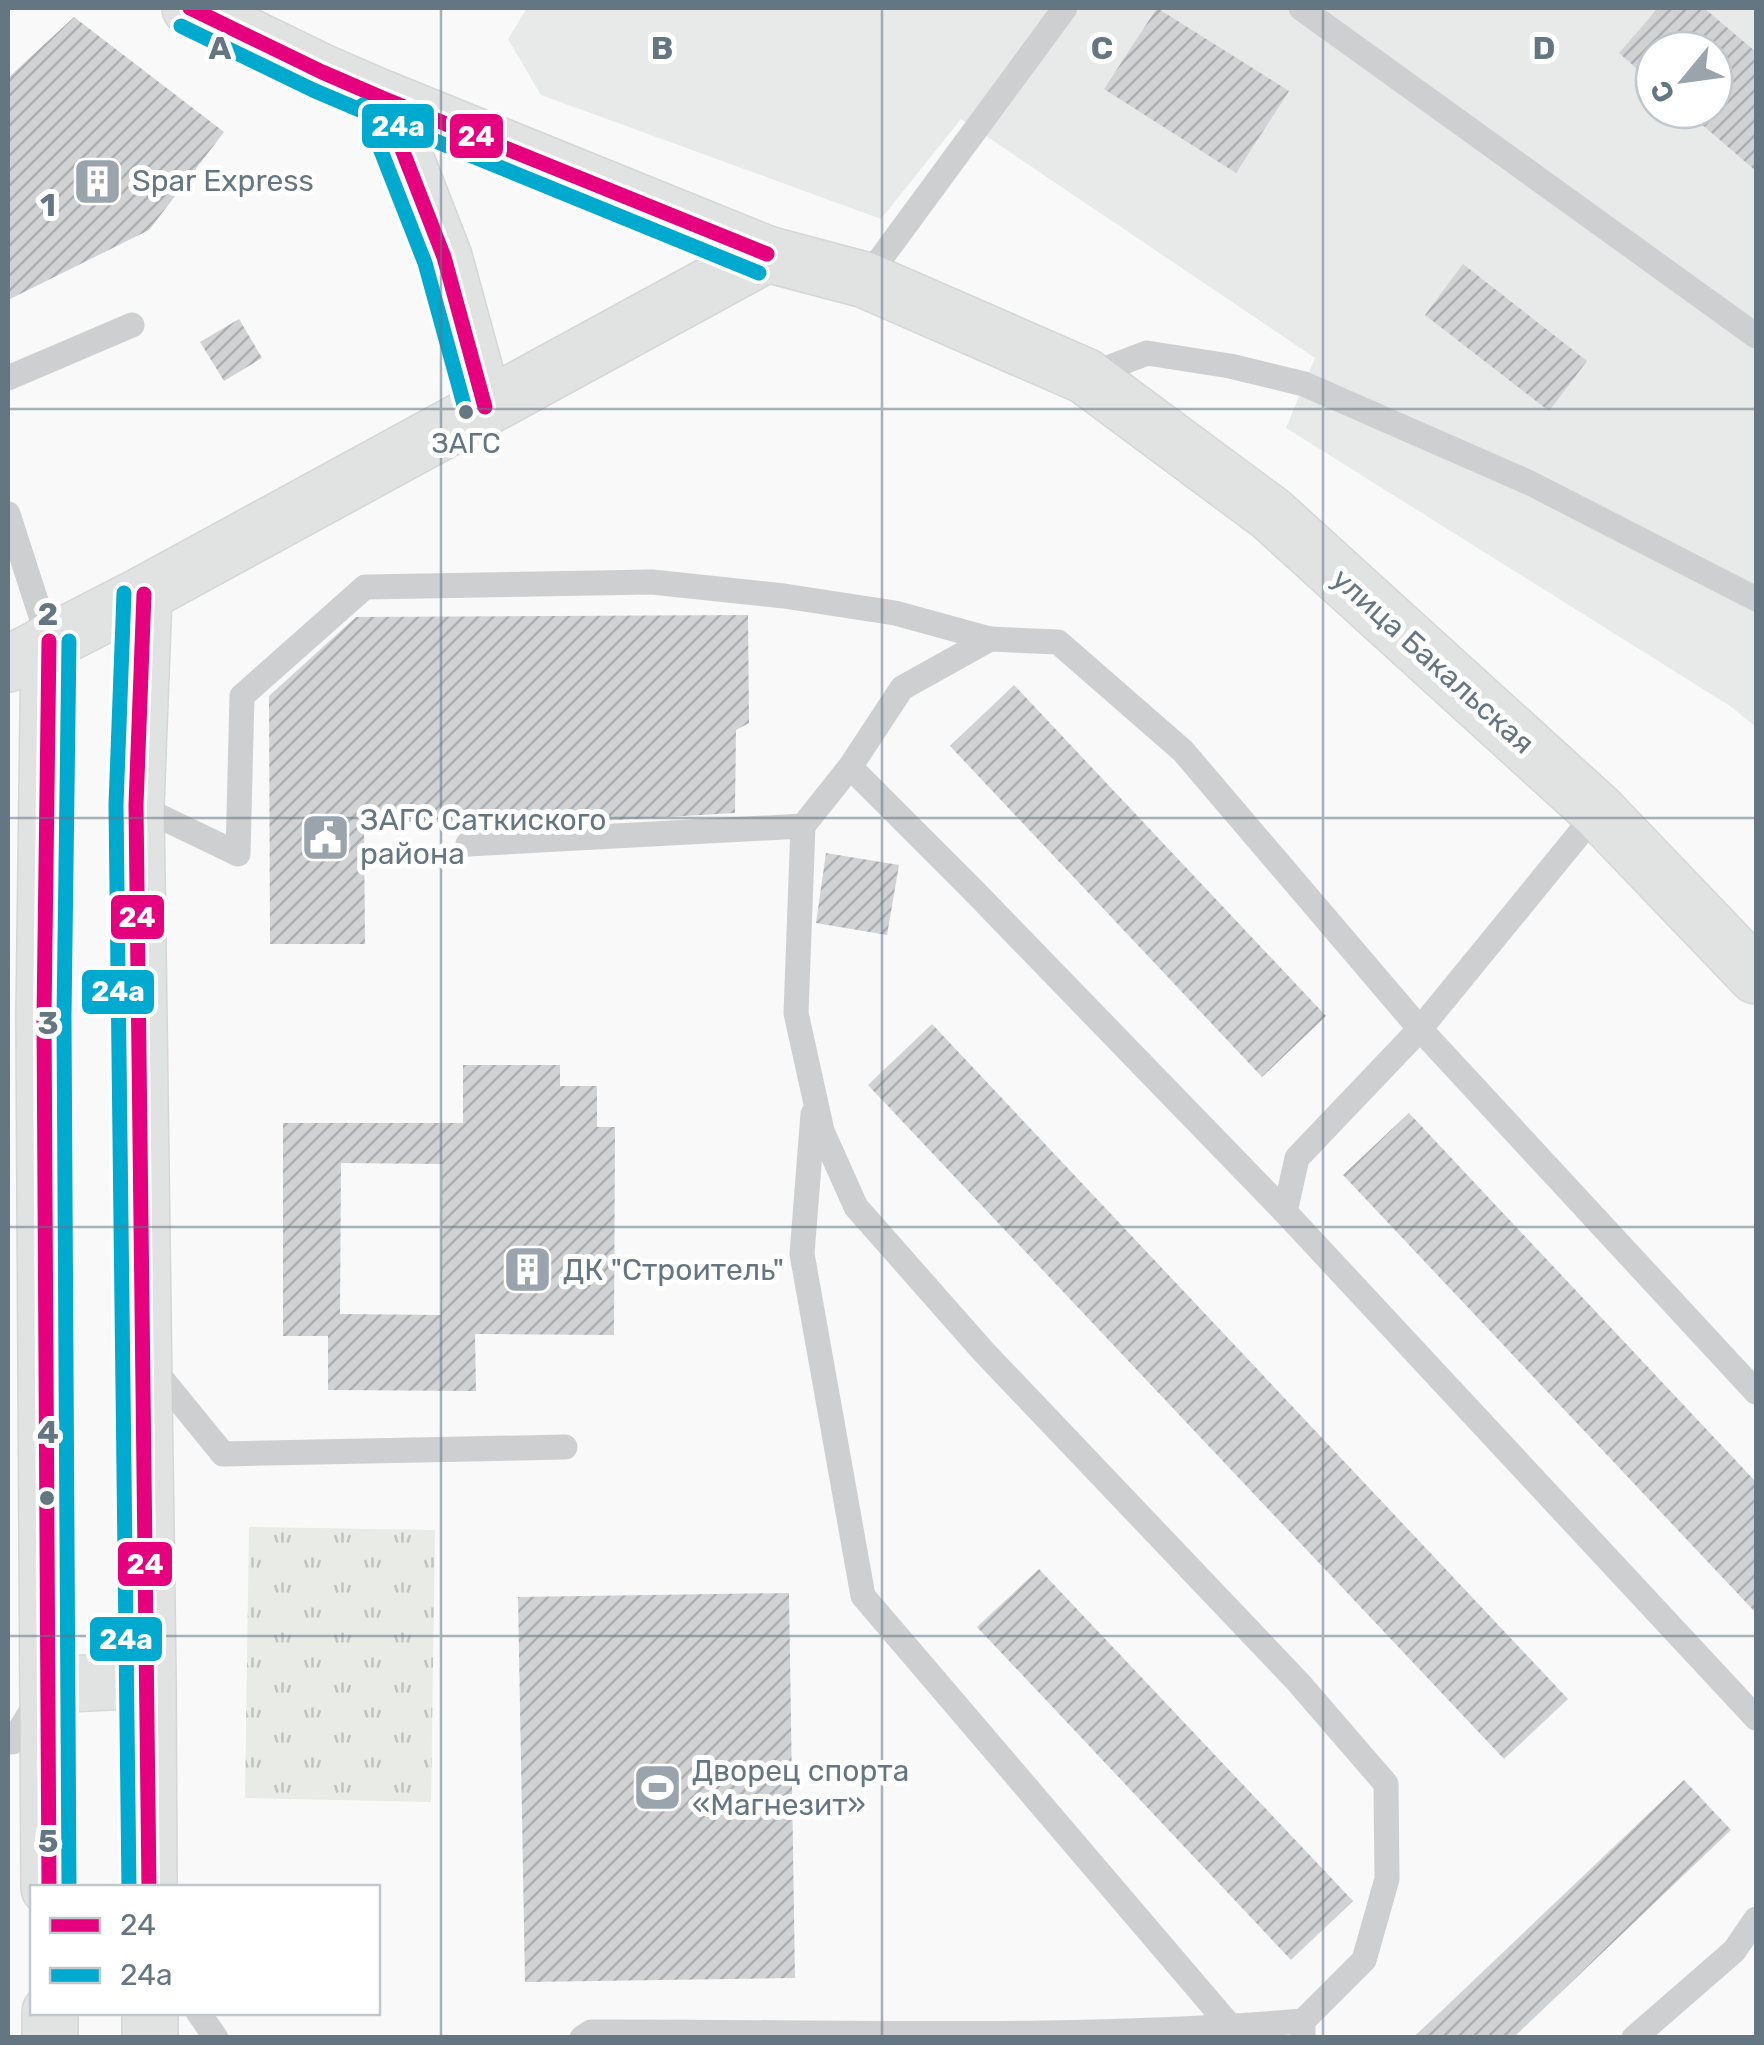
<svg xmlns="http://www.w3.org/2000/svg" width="1764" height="2045" font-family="Rubik,sans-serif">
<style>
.built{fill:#e8e9e9;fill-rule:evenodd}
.park{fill:url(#park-tufts)}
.building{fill:url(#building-hatch);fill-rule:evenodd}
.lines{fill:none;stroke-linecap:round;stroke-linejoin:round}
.secondary-casing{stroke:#d5d6d7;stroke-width:58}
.primary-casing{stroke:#d5d6d7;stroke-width:58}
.lane{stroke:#cecfd0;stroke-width:25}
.secondary{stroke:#e1e2e2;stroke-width:55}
.primary{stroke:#e1e2e2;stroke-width:55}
.bus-1-casing{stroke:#fff;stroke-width:22}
.bus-2-casing{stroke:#fff;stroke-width:22}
.bus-1{stroke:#e5007d;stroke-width:15}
.bus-2{stroke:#00a9ce;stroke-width:15}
.grid{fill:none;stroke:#657683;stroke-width:2.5;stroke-opacity:0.55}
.bus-dot{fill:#657683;stroke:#fff;stroke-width:4}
.labels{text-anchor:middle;stroke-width:10;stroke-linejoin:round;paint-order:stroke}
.bus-label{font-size:28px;fill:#657683;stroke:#fff}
.poi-label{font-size:30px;fill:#657683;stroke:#fff;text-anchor:start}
.street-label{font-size:30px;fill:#657683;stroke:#fff}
.grid-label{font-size:32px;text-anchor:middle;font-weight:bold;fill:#657683;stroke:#fff;stroke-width:10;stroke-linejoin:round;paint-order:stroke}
.line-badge{stroke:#fff;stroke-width:4}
.badge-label{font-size:28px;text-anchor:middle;font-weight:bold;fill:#fff}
</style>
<defs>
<pattern id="park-tufts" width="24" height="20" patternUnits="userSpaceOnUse" patternTransform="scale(2.5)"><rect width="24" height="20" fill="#e8ebe6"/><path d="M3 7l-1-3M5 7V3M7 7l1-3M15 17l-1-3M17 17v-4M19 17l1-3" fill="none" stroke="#c0c3c0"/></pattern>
<pattern id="building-hatch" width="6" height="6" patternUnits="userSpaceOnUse" patternTransform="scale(2.5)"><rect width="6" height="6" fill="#d0d2d3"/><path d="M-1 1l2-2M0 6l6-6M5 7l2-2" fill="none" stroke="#acafb1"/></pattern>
</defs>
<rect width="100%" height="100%" fill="#f9f9f9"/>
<path class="built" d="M527 8H1756V727L1730 706 1286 428 1315 358 961 119 881 219 541 95 508 39ZM1654 50H1714V110H1654Z"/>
<path class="park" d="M249 1527 435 1530 431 1802 245 1798Z"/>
<g class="building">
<path d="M1157 8 1289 91 1236 173 1104 89Z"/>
<path d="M1658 8H1704L1756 52V171L1685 110H1714V50H1654V84L1619 53Z"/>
<path d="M74 17 224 132 149 230 8 300V78Z"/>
<path d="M1463 264 1587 361 1549 411 1425 315Z"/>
<path d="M239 319 262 358 224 381 200 342Z"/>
<path d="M748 615 749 723 736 730 735 813 581 822H364L365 944H270L269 696 356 617Z"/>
<path d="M1014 685 1326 1016 1262 1077 950 746Z"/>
<path d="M826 853 899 865 887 935 816 923Z"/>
<path d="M932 1024 1568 1699 1504 1759 868 1085Z"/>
<path d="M463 1065H560V1086H597V1127H615L614 1335 475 1334 476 1391 328 1390V1336H283V1123H463ZM341 1163 442 1164 441 1315 340 1314Z"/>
<path d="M1409 1113 1756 1482V1613L1343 1175Z"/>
<path d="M1039 1569 1353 1901 1291 1960 977 1627Z"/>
<path d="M789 1593 795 1978 525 1982 518 1597Z"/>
<path d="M1684 1780 1731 1830 1513 2038H1413Z"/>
</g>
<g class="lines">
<defs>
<g id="secondary">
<path d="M382 98 444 257 485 407"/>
<path d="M144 594 136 805 148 1680 149 1888"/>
<path d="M48 1685 148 1680"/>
<path d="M49 1888 44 1017 49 641"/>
<path d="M50 2012V2038"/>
<path d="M150 2012V2038"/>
</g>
<g id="primary">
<path d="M190 8 322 72 382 98 767 254 865 280 1085 376 1271 514 1598 811 1756 976"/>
<path d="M8 664 144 594 767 254"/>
</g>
</defs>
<use href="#secondary" class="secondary-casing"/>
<use href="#primary" class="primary-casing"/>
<g class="lane">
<path d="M1301 8 1756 336"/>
<path d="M865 280 1065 8"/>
<path d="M1087 376 1147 353 1230 366 1304 384 1530 483 1756 599"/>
<path d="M8 378 132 325"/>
<path d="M8 514 49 641"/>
<path d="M850 767 973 890 1285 1212"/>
<path d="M136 805 238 854 242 696 365 587 652 582 784 596 895 613 990 639"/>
<path d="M1598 811 1420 1029 1297 1158 1285 1212 1756 1718"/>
<path d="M468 844 803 826"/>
<path d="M813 1114 802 1254 863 1596 1231 2027"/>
<path d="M152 1367 223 1454 565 1447"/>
<path d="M8 1742H12L39 1699"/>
<path d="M198 2012 216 2038"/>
<path d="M582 2038 591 2032C829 2031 1066 2041 1303 2021"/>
<path d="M1303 2038V2021L1364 1960 1387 1879 1386 1784 1298 1682 983 1351 856 1207 822 1131 796 1013 803 826 850 767 902 688 990 639 1058 642 1183 751 1420 1029 1756 1392"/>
<path d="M1634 2038 1734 1951 1756 1919"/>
</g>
<use href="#secondary" class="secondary"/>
<use href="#primary" class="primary"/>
<defs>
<g id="bus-1">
<path d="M190 8 322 72 382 98 767 254"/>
<path d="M382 98 444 257 485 407"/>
<path d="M144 594 136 805 149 1888"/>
<path d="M49 1888 44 1017 49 641"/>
</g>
<g id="bus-2">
<path d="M181 26 313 90 374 116 759 273"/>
<path d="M363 105 425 263 466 412"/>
<path d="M124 593 116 805 129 1888"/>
<path d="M69 1888 64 1017 69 641"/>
</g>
</defs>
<use href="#bus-1" class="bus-1-casing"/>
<use href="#bus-2" class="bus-2-casing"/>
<use href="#bus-1" class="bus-1"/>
<use href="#bus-2" class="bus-2"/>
</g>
<path class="grid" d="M441 8V2038M882 8V2038M1323 8V2038M8 409H1756M8 818H1756M8 1227H1756M8 1636H1756"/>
<defs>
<symbol id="building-square" viewBox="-11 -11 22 22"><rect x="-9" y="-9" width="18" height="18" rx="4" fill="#99a4ac" stroke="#fff"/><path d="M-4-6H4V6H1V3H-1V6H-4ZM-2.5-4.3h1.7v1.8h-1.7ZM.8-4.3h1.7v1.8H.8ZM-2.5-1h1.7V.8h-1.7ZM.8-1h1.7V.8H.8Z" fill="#fff"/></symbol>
<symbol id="civic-square" viewBox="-11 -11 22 22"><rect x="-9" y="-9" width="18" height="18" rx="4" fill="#99a4ac" stroke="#fff"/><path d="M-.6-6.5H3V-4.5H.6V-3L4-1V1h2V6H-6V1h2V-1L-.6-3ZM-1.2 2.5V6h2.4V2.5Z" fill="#fff"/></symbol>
<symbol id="stadium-square" viewBox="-11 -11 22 22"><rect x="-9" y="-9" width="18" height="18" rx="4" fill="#99a4ac" stroke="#fff"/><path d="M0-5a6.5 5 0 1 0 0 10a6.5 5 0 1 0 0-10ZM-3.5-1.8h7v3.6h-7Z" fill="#fff"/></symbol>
</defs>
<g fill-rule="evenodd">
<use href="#building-square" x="70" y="154" width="55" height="55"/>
<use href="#civic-square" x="298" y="810" width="55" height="55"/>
<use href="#building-square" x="500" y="1242" width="55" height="55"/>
<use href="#stadium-square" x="630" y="1760" width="55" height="55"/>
</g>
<g class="bus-dot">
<circle cx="466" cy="412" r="9"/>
<circle cx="47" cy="1498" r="9"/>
</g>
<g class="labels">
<g class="bus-label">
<text x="466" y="453">ЗАГС</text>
</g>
<g class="poi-label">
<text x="132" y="191">Spar Express</text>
<text x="360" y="830">ЗАГС Саткиского<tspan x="360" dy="34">района</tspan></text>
<text x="563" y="1280">ДК "Строитель"</text>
<text x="692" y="1781">Дворец спорта<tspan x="692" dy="34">«Магнезит»</tspan></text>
</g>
<g class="street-label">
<text transform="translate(1433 661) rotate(42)" y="10">улица Бакальская</text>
</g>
</g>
<g class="grid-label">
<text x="220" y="59">A</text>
<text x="662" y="59">B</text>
<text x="1102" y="59">C</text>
<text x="1544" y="59">D</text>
<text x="48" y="216">1</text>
<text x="48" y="625">2</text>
<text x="48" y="1034">3</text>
<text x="48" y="1443">4</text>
<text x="48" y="1852">5</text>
</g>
<g class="line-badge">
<rect x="360" y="102" width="76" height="48" rx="10" fill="#00a9ce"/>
<rect x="448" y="112" width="57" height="48" rx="10" fill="#e5007d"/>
<rect x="109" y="893" width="57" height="48" rx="10" fill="#e5007d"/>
<rect x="80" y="968" width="76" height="48" rx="10" fill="#00a9ce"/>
<rect x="116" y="1540" width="58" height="48" rx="10" fill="#e5007d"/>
<rect x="88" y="1615" width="76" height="48" rx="10" fill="#00a9ce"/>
</g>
<g class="badge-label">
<text x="398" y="136">24a</text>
<text x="476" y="146">24</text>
<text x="137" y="927">24</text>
<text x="118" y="1001">24a</text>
<text x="145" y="1574">24</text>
<text x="126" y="1649">24a</text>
</g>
<rect width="1764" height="2045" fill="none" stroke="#657683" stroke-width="20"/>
<rect x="30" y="1885" width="350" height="130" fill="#ffffff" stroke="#c1c8cd" stroke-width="2.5"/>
<rect x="50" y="1918" width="50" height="15" fill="#e5007d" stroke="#c1c8cd" stroke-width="2.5"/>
<text x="120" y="1935" font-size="30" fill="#657683">24</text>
<rect x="50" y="1968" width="50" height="15" fill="#00a9ce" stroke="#c1c8cd" stroke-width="2.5"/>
<text x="120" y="1985" font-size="30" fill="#657683">24a</text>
<g transform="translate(1684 80) rotate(241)"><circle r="48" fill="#ffffff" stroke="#c1c8cd" stroke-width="2.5"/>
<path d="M0-8L18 38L0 25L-18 38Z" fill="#99a4ac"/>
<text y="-15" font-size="28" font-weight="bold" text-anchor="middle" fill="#657683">С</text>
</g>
</svg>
